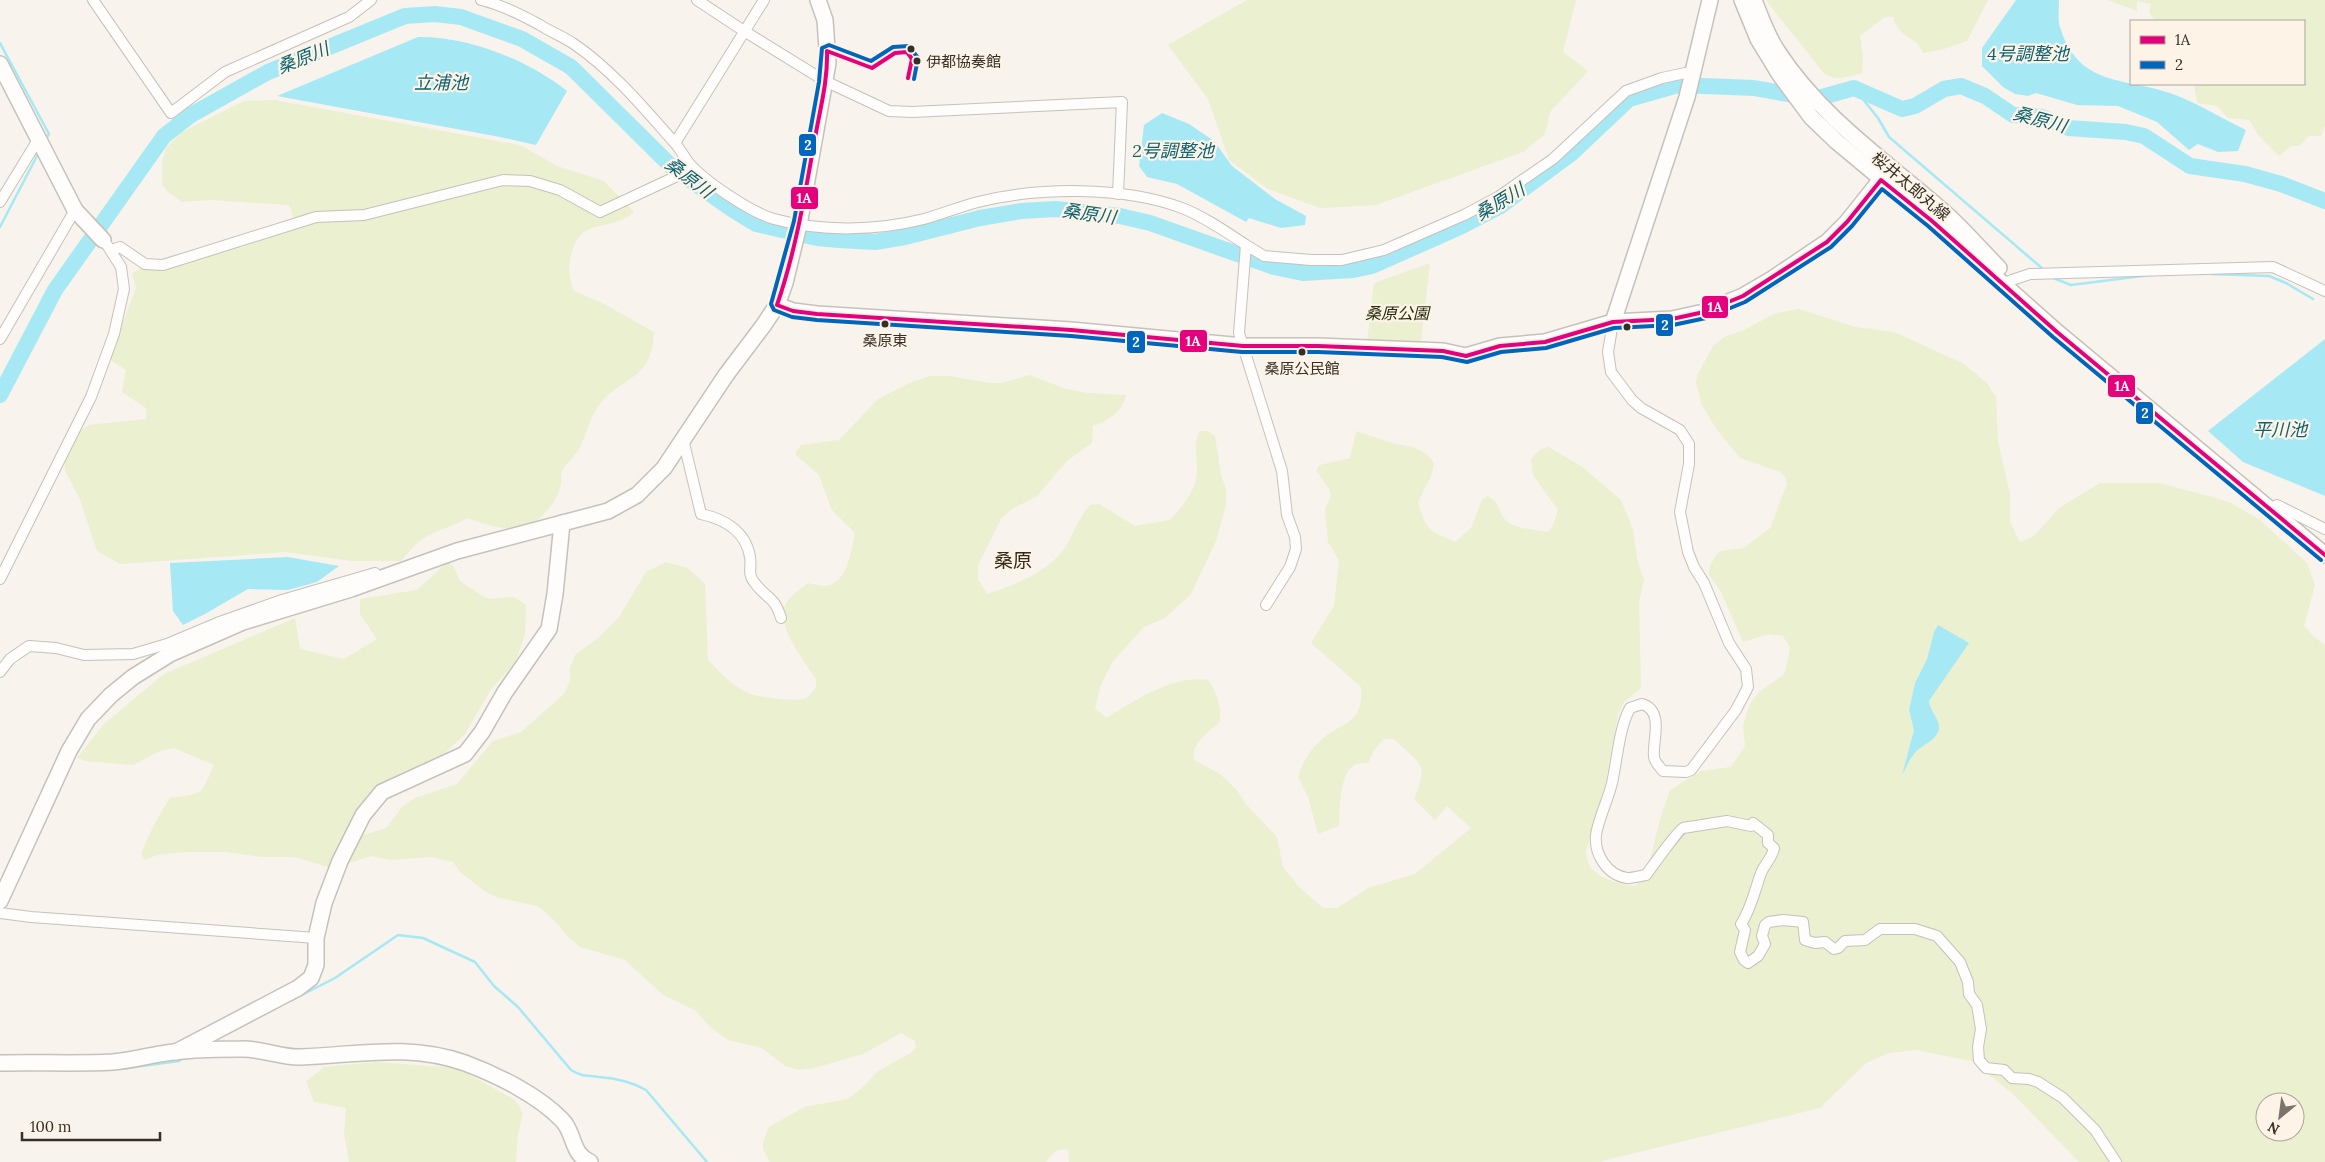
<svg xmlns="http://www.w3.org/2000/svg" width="2325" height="1162" font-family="Lora,'Noto Sans JP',serif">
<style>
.green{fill:#eaf0d0;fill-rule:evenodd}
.water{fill:#a6e9f5}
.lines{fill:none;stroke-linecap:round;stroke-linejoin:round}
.stream{stroke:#a6e9f5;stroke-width:2.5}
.river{stroke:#a6e9f5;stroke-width:16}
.street-casing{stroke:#c6c1ba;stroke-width:12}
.secondary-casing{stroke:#c6c1ba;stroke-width:18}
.street{stroke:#fefdfc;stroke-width:10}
.secondary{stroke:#fefdfc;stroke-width:15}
.bus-1-casing{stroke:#fdf4e7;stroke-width:8}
.bus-2-casing{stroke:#fdf4e7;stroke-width:8}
.bus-1{stroke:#e5007d;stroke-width:4}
.bus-2{stroke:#0065bd;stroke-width:4}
.bus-dot{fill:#352f27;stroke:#fdf4e7;stroke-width:2}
.labels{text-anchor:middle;stroke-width:4.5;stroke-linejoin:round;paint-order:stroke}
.bus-label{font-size:15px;fill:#352f27;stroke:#fdf4e7}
.street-label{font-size:16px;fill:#352f27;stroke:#fdf4e7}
.park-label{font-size:16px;font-style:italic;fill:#262d0e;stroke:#fdf4e7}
.water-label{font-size:18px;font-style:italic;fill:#0c6270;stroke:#fdf4e7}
.quarter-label{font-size:19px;fill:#352919;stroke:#fdf4e7}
.line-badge{stroke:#fdf4e7;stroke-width:2}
.badge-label{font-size:14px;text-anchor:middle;font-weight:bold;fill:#fff}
</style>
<rect width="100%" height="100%" fill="#f8f3ec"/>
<g class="green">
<path d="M1247 0H1576L1563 52 1588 71 1550 112 1545 134 1523 152 1376 205 1320 208 1268 189 1229 160 1208 99 1168 45Z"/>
<path d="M1766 0H1988L1967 41 1944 49 1924 53C1920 49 1918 43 1914 41 1903 33 1897 31 1893 17H1885L1860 36 1863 56 1862 73C1853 75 1844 79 1835 78 1830 77 1824 74 1821 70 1804 46 1783 24 1766 0Z"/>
<path d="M2107 0H2325V125L2321 136H2309L2299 146H2291L2279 156 2259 136 2249 120 2228 118 2217 106 2197 103 2194 84H2304V21H2155L2149 12 2151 4 2137 1V11Z"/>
<path d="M274 100 520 145 557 166 604 181 634 212C608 234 580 215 571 256 568 269 569 279 574 291L602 303 654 332C652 385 617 375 596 410 588 422 586 436 579 449 575 456 567 462 563 469 560 474 562 479 561 484 558 498 547 513 536 521 514 536 490 525 467 518 454 526 440 529 427 536 416 542 409 552 401 561H351L286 552 120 564 97 551 79 497 65 471 64 457 78 433 88 425 146 419V408L122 392 126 370 109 359 136 288 132 274 143 266 169 256 296 223 289 205 210 200 182 202 167 191 162 184V162L166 148 182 132 244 101Z"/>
<path d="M1430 263 1421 342H1367L1374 283Z"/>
<path d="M1799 309 1855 327 1894 332 1964 364 1987 383 1996 397 1998 442 2010 494V522L2020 542 2034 536 2059 508 2100 483H2159L2216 498 2231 503 2260 520 2307 563 2315 585 2304 626 2314 637 2325 645V1162H2079L2012 1093 1971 1061 1916 1050 1889 1053 1866 1063 1820 1108 1598 1162H1069L1068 1150C1056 1148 1053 1153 1046 1162H770L763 1149V1142L769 1127 804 1107 848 1099 864 1086 878 1071 911 1053 916 1047 915 1041 901 1033 863 1054 814 1068 799 1070 785 1066 762 1048 728 1040 709 1026 695 1010 663 995 625 960 580 947 567 936 559 925 543 910 537 906 496 897 483 890 460 872 453 862 430 857 391 860 371 856 349 863 352 842 357 837 386 828 403 806 415 798 457 784 493 741 521 732 564 694 570 681V668L575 655 598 638 619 617 646 572 666 562 688 568 705 584 708 660C719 671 730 684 744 691 753 697 796 703 806 698 810 696 813 691 816 687V679C805 662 778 629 784 608 788 597 799 590 808 583 813 584 819 586 824 586 848 585 851 550 855 533L832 510 819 475 795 454 801 445 839 440 878 399 907 384 929 376H950L988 383H1002L1030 375 1066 389 1088 393 1126 395C1122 412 1108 421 1093 426L1092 443 1067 461 1037 496 1012 509 1001 519 978 565V579L987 594C1015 585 1046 573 1064 549 1074 535 1078 518 1090 505L1099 504 1135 526 1170 520C1182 507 1196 491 1197 473 1198 457 1192 445 1200 431H1208L1215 436 1221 475 1226 489V505L1216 541 1191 594 1165 618 1144 627 1113 661 1100 687 1095 708 1106 718C1137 700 1171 675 1208 680 1218 695 1221 705 1220 722 1208 732 1191 743 1194 760L1220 774 1237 790 1245 803 1277 837 1283 867 1298 886 1323 908H1337L1368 888 1415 874 1471 828 1447 806 1435 820 1414 799C1430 762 1420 765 1394 739H1384L1374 750 1368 763C1363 763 1356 763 1353 766 1339 775 1340 811 1339 826L1318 834 1308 797 1298 777C1302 764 1309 751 1320 741 1341 721 1364 726 1361 687L1311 643 1334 606 1339 560 1328 542 1325 509 1331 496 1329 489 1316 470 1320 465 1350 458 1356 431 1395 444 1413 447 1427 454 1434 463 1432 474 1418 502C1426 531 1429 530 1455 542L1471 528 1482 500 1487 496C1500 503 1497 506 1503 517 1511 530 1536 529 1548 532L1554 523 1558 510 1533 475 1531 459 1541 449 1548 447 1581 466 1621 500 1633 529 1637 558 1644 580 1639 601 1641 688 1624 702 1618 715 1605 785 1586 851C1585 877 1615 883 1636 886L1648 867 1661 816 1670 790 1701 771 1731 767 1745 746 1743 725 1750 704 1759 692 1783 675 1786 669 1790 648 1783 636 1769 634 1743 642 1721 592 1709 575V568L1716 555 1721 551 1744 548 1770 528 1787 484 1786 478 1780 472 1740 458 1717 430 1702 405 1696 384 1697 376 1713 346 1724 337 1744 330 1776 313ZM1934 632 1968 643 1929 701 1930 709 1938 721 1937 735 1914 753 1903 772 1914 730 1909 710 1915 683 1927 659ZM2265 1102H2295V1132H2265Z"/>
<path d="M448 562 454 567 460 581 484 597 491 599 514 597 526 605 525 634 515 663 491 689 465 734 443 755 401 773 359 812 346 828 331 868 295 857H262L226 852H186L157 855 145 860 141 854C149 834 158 816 170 798 204 793 200 797 214 765L174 748 160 751 133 765 85 761 77 758 104 724 164 674 295 618 300 649 344 659 377 639 360 614V599L417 590Z"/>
<path d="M375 1062 457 1068 515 1100 523 1113 518 1134 516 1162H349L344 1133 346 1108 314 1102 306 1081 324 1067Z"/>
</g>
<g class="water">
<path d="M2016 0H2059C2059 10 2057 21 2061 30 2079 86 2125 78 2170 93 2196 102 2221 118 2246 130L2238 151 2218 152 2198 144 2189 150 2157 122 2118 106 2077 105 2036 93 2028 96 2015 94 2003 87 1982 66V48Z"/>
<path d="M418 37C468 36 528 60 567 91L536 145 500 137 277 96Z"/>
<path d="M1162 113 1189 124 1214 141 1232 166 1275 199 1306 216 1305 225 1281 228 1249 218 1246 222 1177 184 1147 177 1139 166 1144 125Z"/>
<path d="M2325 339V496L2243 462 2208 431Z"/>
<path d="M288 557 339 566 317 582 288 590 248 589 205 614 183 625 173 611 170 563Z"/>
<path d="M1938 625 1969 643 1929 701C1930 711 1938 717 1939 726 1940 740 1920 745 1914 754 1909 760 1906 768 1902 775L1914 730 1909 710 1915 683 1927 659 1934 632Z"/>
</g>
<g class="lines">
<g class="stream">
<path d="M0 43 49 134 45 141"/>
<path d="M1854 88 1878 118 1889 137 2043 269"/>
<path d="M0 227 39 152"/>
<path d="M2211 274 2269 276 2286 283 2313 299"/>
<path d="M2053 278 2071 285 2150 275"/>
<path d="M292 1000 335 978 398 935 423 938 475 962 494 986 518 1007 571 1070C583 1077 586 1075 599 1077 614 1078 632 1082 646 1090L707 1162"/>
<path d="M120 1069 179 1061 183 1058"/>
</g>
<path class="river" d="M0 395 55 290 164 136 191 115 268 72 405 16 435 14 461 17 522 39 571 67 674 169 733 210 756 224 817 238 839 240 875 242 905 237 980 218 1021 211 1056 209 1120 216 1150 223 1274 267 1303 273 1353 270 1372 266 1460 227 1499 207 1572 153 1629 99 1678 85 1754 88 1815 99 1854 88 1902 109 1915 106 1944 89 1961 86 1985 96 2013 115 2042 117 2068 128 2126 132 2144 136 2190 166 2245 174 2281 184 2325 201"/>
<defs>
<g id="street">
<path d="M93 0 171 113 225 72 349 17 371 0"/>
<path d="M481 0C502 5 522 15 540 25 551 32 564 37 574 44 612 70 643 107 673 141 679 147 683 155 688 162 704 181 750 212 774 219 821 232 876 231 924 219 942 214 959 207 978 202 1038 187 1123 186 1182 208 1205 217 1226 232 1246 245L1239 333 1282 471 1287 515 1295 537 1296 549 1290 567 1266 605"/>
<path d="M697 0 744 31 825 81 889 111 912 112 1122 102 1118 194"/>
<path d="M675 143 764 0"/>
<path d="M0 202 39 138"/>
<path d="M1246 245 1264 256 1311 260H1342L1384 250 1464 215 1498 197 1553 159 1626 91 1662 78 1685 73 1692 74"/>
<path d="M112 250 120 247 145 264 163 265 316 217 364 215 503 180 530 181 560 190 600 212 675 177 689 163"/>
<path d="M2003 283 2030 274 2273 267 2325 291"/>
<path d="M1613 322 1608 352 1611 372 1632 400 1641 408 1680 430 1689 444V464L1680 512 1688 552 1694 567 1704 583 1729 643 1746 669 1748 687 1736 710 1691 770 1686 772 1663 771C1660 767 1655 763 1654 757 1652 741 1665 711 1642 704L1630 708C1619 728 1617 761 1612 783 1608 800 1598 820 1596 835 1594 854 1607 875 1627 878 1634 878 1639 876 1646 875 1651 868 1679 829 1683 828L1727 821 1751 826 1753 823 1768 835V843L1774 848C1772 859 1763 865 1760 876 1754 893 1751 909 1741 924L1745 930 1740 952 1744 960 1748 963 1758 956 1765 944 1762 936 1765 925 1769 922 1783 920 1803 922 1805 940 1815 943 1825 942 1834 949 1838 948 1845 941 1865 940 1880 929H1915L1937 936 1960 962 1968 982 1969 994 1977 1005 1981 1029 1978 1047 1979 1060 1986 1068 2004 1070 2012 1078 2029 1079 2038 1082 2063 1098 2095 1130 2116 1162"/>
<path d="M0 339 75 210"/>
<path d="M683 439 701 514C724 519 746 531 750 557 752 567 747 573 754 582 766 599 774 595 781 618"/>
<path d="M2271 509 2277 505 2325 529"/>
<path d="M0 579 91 397 114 334 124 289 121 267 107 245"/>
<path d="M0 672 10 659 29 646 56 648 84 655 133 654 167 644 217 623 282 600 375 573"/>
<path d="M0 913 31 917 316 938"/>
</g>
<g id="secondary">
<path d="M1742 0 1758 39 1780 75 1811 117 1836 141 1932 221 2057 332 2325 555"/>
<path d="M1754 0C1761 18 1767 36 1778 52 1821 118 1887 162 1945 213 1964 230 1981 250 1999 268"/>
<path d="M0 64 75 210 103 240"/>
<path d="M777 305 793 311 817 314 1071 330 1243 346H1318L1443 351 1466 356 1500 346 1545 342 1613 322 1672 319 1704 312 1743 296 1772 279 1827 242 1847 222 1890 168"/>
<path d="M1613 322 1687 97 1710 0"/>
<path d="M0 901 69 751 88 719 111 695 133 677 170 654 243 622 351 589 457 551 608 511 637 495 664 468 726 375 763 326 777 305 785 283 799 225 828 63 825 20 818 0"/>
<path d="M176 1052 298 988 311 978 316 965V938L324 903 340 861 363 815 382 792 465 754 482 732 505 692 549 629 555 594 562 523"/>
<path d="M0 1063C38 1062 76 1064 113 1062 137 1060 160 1052 184 1051 203 1049 222 1049 241 1049 261 1048 281 1058 301 1057 358 1055 408 1043 465 1063 497 1075 538 1095 562 1120 575 1133 571 1154 590 1162"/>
</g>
</defs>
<use href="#street" class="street-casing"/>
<use href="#secondary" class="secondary-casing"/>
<use href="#street" class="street"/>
<use href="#secondary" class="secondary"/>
<defs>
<path id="bus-1" d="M908 78 912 59 907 52 895 53 872 68 827 51C828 81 820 109 815 138 805 194 796 250 777 305L793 311 817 314 1071 330 1243 346H1318L1443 351 1466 356 1500 346 1545 342 1613 322 1672 319 1704 312 1743 296 1827 242 1847 222 1881 180 1932 221 2057 332 2325 555"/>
<path id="bus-2" d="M914 79 918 58 909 46 893 47 871 61 829 45 822 48 819 82 794 221 771 304 774 310 792 317 817 320 1071 336 1242 352H1318L1442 357 1467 362 1501 352 1546 348 1614 328 1673 325 1706 318 1745 302 1831 247 1852 226 1882 189 1928 226 2053 337 2321 560"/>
</defs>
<use href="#bus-1" class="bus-1-casing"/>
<use href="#bus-2" class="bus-2-casing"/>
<use href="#bus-1" class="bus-1"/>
<use href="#bus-2" class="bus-2"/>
</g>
<g class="bus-dot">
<circle cx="911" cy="49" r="4.5"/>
<circle cx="917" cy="61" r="4.5"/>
<circle cx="885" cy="324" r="4.5"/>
<circle cx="1627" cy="327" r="4.5"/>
<circle cx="1302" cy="352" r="4.5"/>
</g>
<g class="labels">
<g class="bus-label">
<text x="926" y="67" text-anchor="start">伊都協奏館</text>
<text x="885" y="346">桑原東</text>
<text x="1302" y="374">桑原公民館</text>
</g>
<g class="street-label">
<text transform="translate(1911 186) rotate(40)" y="6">桜井太郎丸線</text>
</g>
<g class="park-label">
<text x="1397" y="319">桑原公園</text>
</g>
<g class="water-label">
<text x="2028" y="60">4号調整池</text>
<text transform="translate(303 58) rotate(-22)" y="6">桑原川</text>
<text x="441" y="89">立浦池</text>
<text transform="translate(2040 120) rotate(15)" y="6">桑原川</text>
<text x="1173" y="157">2号調整池</text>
<text transform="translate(689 178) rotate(37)" y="6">桑原川</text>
<text transform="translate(1500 202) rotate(-31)" y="6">桑原川</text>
<text transform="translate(1089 214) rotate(8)" y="6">桑原川</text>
<text x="2280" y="436">平川池</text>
</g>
<g class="quarter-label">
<text x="1013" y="567">桑原</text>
</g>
</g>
<g class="line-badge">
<rect x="798" y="133" width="19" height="24" rx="5" fill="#0065bd"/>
<rect x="790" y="186" width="29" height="24" rx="5" fill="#e5007d"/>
<rect x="1701" y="295" width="28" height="24" rx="5" fill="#e5007d"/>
<rect x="1655" y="313" width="19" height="24" rx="5" fill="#0065bd"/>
<rect x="1179" y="329" width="29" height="24" rx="5" fill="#e5007d"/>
<rect x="1126" y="330" width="20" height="24" rx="5" fill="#0065bd"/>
<rect x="2107" y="374" width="29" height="24" rx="5" fill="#e5007d"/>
<rect x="2135" y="401" width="19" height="24" rx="5" fill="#0065bd"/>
</g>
<g class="badge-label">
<text x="808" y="150">2</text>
<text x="804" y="203">1A</text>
<text x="1715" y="312">1A</text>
<text x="1665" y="330">2</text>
<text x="1193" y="346">1A</text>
<text x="1136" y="347">2</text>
<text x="2122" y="391">1A</text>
<text x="2145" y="418">2</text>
</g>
<rect x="2130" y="20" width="175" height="65" fill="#fdf4e7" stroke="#ada59a"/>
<rect x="2140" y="36" width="25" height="8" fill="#e5007d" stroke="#ada59a"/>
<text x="2175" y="45" font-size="15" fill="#352f27">1A</text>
<rect x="2140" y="61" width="25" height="8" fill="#0065bd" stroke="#ada59a"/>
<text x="2175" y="70" font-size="15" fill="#352f27">2</text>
<g transform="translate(2280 1117) rotate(209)"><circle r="24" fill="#fdf4e7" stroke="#ada59a"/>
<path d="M0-4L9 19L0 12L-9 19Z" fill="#79746c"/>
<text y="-8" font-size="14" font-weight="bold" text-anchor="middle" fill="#352f27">N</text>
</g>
<path d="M22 1132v8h138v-8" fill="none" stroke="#352f27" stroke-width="2.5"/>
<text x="30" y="1132" font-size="15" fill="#352f27" stroke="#fdf4e7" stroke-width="4" paint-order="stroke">100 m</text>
</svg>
